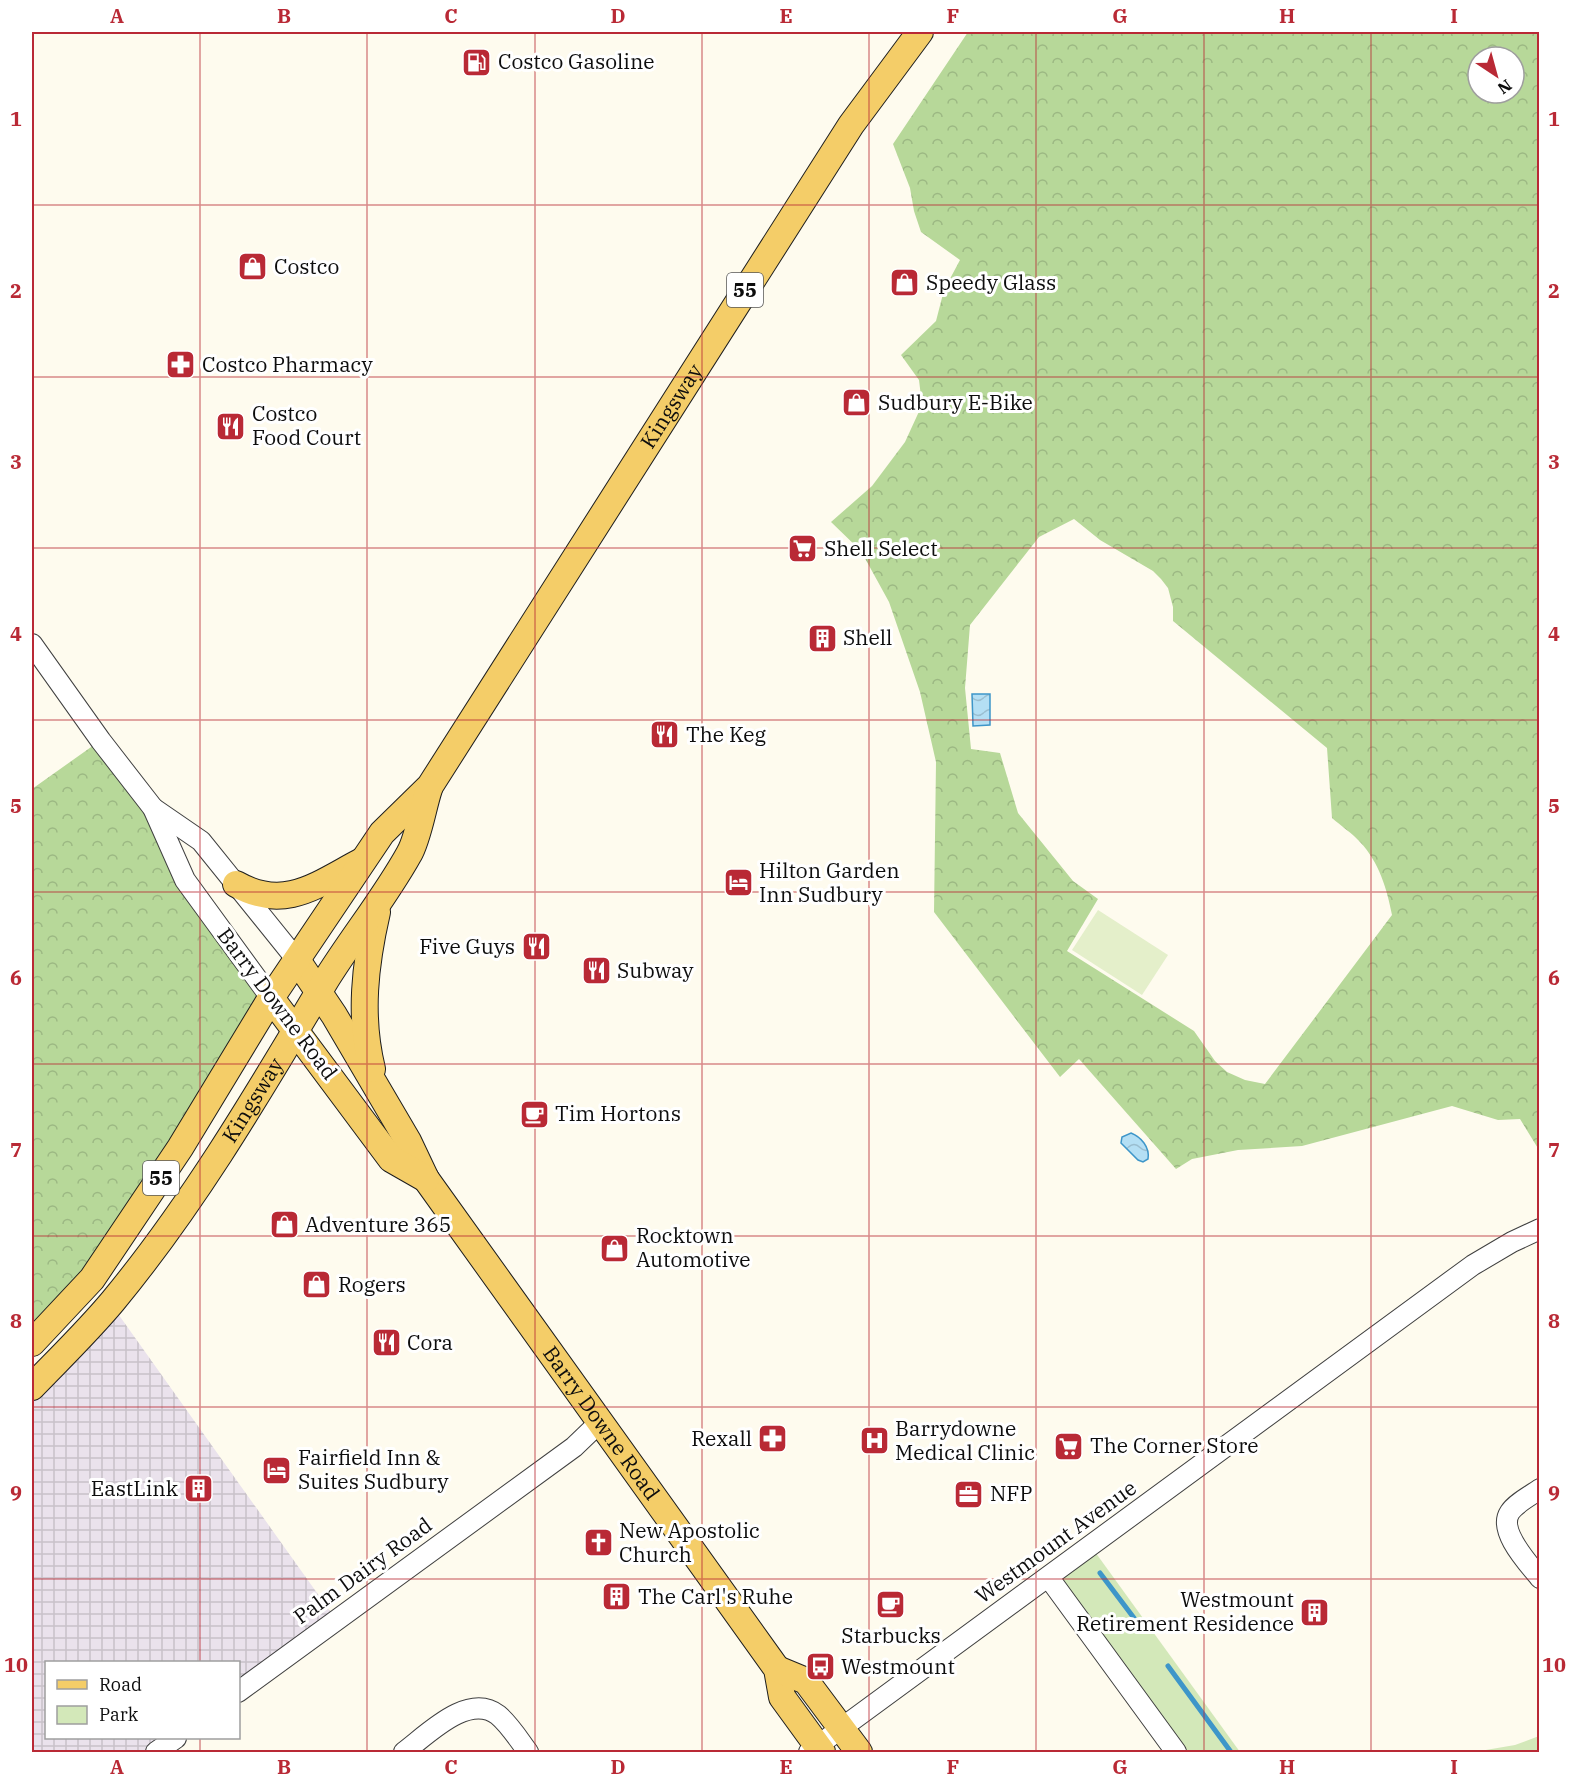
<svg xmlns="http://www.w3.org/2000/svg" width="1571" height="1784" font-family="'IBM Plex Serif',serif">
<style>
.industrial{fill:url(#industrial-grid)}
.green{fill:#d3e8b9}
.forest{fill:url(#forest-crowns);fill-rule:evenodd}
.pitch{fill:#e4efca}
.water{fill:url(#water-waves);stroke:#3e96c9;stroke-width:1.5}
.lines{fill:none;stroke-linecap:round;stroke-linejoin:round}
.stream{stroke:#3e96c9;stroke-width:5}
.minor-casing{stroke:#404040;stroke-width:22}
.major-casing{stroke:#1e1e1e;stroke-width:28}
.minor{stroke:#fff;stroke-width:20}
.major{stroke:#f4cd68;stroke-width:26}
.grid{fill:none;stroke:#b92935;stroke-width:1.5;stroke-opacity:0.55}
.labels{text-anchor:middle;stroke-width:6;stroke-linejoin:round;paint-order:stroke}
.shield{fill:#fff;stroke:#565656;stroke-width:1.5}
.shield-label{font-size:20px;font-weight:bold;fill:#0d0d0d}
.poi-label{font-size:21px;fill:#0d0d0d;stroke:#fff;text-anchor:start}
.street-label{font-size:21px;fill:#0d0d0d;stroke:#fff}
.neatline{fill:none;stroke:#b92935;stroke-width:2}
.grid-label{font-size:20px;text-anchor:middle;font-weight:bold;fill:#b92935}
</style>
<defs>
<pattern id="industrial-grid" width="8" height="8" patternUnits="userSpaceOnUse" patternTransform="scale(1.5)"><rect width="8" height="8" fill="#eae2ec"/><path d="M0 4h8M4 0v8" fill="none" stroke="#c8c1c9"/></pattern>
<pattern id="forest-crowns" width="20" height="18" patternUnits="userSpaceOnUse" patternTransform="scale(1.5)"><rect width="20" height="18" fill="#b7d899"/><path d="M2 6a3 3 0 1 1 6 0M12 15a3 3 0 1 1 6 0" fill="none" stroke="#9cb883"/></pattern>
<pattern id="water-waves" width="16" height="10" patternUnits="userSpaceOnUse" patternTransform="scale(1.5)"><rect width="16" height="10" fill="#b4dff4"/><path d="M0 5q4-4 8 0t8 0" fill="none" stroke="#9abed0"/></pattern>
</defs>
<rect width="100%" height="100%" fill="#fefbee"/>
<path class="industrial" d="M116 1311 337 1621 239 1692 238 1662H46V1738H176L156 1752H32V1396Z"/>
<g class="green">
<path d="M1090 1545 1240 1752H1178L1049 1575Z"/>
<path d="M1539 1736V1752H1474L1515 1745Z"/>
</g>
<g class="forest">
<path d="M968 32H1539V1150L1520 1119 1498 1120 1452 1106 1302 1146 1238 1150 1192 1159 1176 1169 1079 1059 1060 1077 934 912 936 762 920 692 889 602 861 551 831 522 872 486 905 442 922 405 919 380 901 355 936 321 944 290 960 260 921 232 914 211 910 188 893 144ZM1478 57H1514V93H1478ZM1074 519 1100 540 1153 571 1161 579 1168 588 1173 607V621L1327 748 1332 818C1341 826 1352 833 1360 842 1379 862 1387 889 1392 915L1265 1084 1245 1080 1227 1072 1215 1061 1194 1031 1067 951 1098 899 1073 881 1018 813 1000 753 971 749 965 688 970 625 1039 537Z"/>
<path d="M101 740 153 808 184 881 271 998 178 1147 32 1340V789Z"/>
</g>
<path class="pitch" d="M1098 910 1168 955 1142 995 1072 950Z"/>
<g class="water">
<path d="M972 694H990V725L973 726Z"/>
<path d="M1131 1133C1141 1137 1150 1147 1148 1159L1143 1162 1138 1160 1121 1143 1122 1137Z"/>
</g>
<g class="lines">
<g class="stream">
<path d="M1100 1573 1137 1622"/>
<path d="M1168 1666 1231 1752"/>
</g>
<defs>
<g id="minor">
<path d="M32 644 101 741 153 808 185 880 271 998"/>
<path d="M153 808 201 841 297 960"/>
<path d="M1540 1489C1530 1496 1516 1503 1510 1512 1497 1531 1529 1564 1540 1578"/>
<path d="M1049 1578 1176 1752"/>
<path d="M238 1692 574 1447 600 1422"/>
<path d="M156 1752 176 1738"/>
<path d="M404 1752C427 1735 468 1692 498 1715 510 1725 519 1740 528 1752"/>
<path d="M809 1752 1473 1265 1512 1242 1540 1229"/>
</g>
<g id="major">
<path d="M236 884C285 912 318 884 362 861"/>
<path id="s1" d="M297 960 334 1015 408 1141 426 1179 777 1669 782 1697 822 1752"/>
<path d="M271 998 391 1159 426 1179"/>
<path d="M372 1069C359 1016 365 964 377 912"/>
<path id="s2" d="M32 1343 92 1279 180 1148 271 998 382 833 430 786 851 125 920 32"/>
<path id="s3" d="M32 1387C59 1359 88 1331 113 1301 194 1203 259 1092 324 983 351 939 384 899 409 854 418 839 423 807 429 789"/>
<path d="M777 1669 806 1681 859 1752"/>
</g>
</defs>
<use href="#minor" class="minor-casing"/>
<use href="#major" class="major-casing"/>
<use href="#minor" class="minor"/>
<use href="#major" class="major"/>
</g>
<path class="grid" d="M200 32V1662M367 32V1752M535 32V1752M702 32V1752M869 32V1752M1036 32V1752M1204 32V1752M1371 32V1752M32 205H1540M32 377H1540M32 548H1540M32 720H1540M32 892H1540M32 1064H1540M32 1236H1540M32 1407H1540M32 1579H1540M200 1738V1752"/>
<defs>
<symbol id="fuel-square" viewBox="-11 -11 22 22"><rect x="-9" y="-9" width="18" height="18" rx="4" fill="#b92935" stroke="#fff"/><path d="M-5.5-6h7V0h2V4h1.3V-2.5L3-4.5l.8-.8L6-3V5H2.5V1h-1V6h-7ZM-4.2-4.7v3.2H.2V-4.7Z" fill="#fff"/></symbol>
<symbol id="shop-square" viewBox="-11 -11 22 22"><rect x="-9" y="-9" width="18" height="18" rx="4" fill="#b92935" stroke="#fff"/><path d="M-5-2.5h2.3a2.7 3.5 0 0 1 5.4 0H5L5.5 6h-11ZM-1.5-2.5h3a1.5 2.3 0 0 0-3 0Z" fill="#fff"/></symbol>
<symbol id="pharmacy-square" viewBox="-11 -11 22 22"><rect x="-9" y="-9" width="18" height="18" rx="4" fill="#b92935" stroke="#fff"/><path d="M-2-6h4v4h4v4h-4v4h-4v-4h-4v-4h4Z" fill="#fff"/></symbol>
<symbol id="restaurant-square" viewBox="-11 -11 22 22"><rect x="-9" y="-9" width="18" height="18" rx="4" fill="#b92935" stroke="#fff"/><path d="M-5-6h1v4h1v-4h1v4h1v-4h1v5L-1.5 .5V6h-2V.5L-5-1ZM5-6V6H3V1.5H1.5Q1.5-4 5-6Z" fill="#fff"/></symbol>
<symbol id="supermarket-square" viewBox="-11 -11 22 22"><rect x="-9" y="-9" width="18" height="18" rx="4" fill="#b92935" stroke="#fff"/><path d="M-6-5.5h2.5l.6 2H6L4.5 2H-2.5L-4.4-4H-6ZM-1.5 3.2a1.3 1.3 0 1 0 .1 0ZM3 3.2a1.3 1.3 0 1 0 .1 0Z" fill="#fff"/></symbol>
<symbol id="building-square" viewBox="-11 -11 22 22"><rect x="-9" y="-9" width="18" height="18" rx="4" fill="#b92935" stroke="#fff"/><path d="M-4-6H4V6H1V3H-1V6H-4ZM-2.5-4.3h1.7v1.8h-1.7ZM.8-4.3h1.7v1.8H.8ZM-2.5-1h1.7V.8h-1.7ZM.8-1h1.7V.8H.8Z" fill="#fff"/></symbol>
<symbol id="hotel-square" viewBox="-11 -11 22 22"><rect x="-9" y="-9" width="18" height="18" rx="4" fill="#b92935" stroke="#fff"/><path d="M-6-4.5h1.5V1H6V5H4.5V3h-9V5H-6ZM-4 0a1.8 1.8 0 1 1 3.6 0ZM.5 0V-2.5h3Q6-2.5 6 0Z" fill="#fff"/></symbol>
<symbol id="cafe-square" viewBox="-11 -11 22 22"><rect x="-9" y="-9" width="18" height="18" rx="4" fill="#b92935" stroke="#fff"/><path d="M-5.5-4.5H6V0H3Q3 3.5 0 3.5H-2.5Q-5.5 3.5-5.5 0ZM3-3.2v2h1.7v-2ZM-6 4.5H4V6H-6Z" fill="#fff"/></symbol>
<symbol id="hospital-square" viewBox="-11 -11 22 22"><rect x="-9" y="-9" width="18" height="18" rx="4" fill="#b92935" stroke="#fff"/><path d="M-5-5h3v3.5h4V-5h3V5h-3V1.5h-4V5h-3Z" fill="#fff"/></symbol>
<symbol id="office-square" viewBox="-11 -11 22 22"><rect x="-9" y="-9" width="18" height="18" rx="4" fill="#b92935" stroke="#fff"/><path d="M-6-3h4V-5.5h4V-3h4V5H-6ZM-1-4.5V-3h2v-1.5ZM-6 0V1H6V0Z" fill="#fff"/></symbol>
<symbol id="church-square" viewBox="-11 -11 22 22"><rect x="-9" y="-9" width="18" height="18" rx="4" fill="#b92935" stroke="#fff"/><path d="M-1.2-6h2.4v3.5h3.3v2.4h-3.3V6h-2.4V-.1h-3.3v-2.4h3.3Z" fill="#fff"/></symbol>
<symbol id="bus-square" viewBox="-11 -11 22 22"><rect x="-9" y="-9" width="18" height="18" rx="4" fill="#b92935" stroke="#fff"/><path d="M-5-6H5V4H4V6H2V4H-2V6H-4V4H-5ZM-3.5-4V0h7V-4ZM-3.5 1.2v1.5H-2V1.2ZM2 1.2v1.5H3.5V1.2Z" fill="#fff"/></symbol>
</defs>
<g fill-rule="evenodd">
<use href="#fuel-square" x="460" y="46" width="33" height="33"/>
<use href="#shop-square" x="236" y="250" width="33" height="33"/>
<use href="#shop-square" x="888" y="266" width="33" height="33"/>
<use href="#pharmacy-square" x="164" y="348" width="33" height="33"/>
<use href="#shop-square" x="840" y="386" width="33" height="33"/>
<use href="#restaurant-square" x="214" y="410" width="33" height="33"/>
<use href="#supermarket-square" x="786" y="532" width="33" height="33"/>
<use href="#building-square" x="806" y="622" width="33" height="33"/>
<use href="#restaurant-square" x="648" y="718" width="33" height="33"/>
<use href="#hotel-square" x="722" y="866" width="33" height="33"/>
<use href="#restaurant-square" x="520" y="930" width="33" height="33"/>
<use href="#restaurant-square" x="580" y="954" width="33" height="33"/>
<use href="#cafe-square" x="518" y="1098" width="33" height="33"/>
<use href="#shop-square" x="268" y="1208" width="33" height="33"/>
<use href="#shop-square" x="598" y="1232" width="33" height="33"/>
<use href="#shop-square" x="300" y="1268" width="33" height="33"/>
<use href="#restaurant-square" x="370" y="1326" width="33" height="33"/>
<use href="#pharmacy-square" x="756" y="1422" width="33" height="33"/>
<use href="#hospital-square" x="858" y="1424" width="33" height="33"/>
<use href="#supermarket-square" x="1052" y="1430" width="33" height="33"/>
<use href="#hotel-square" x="260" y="1454" width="33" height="33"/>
<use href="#building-square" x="182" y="1472" width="33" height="33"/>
<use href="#office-square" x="952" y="1478" width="33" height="33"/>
<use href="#church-square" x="582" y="1526" width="33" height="33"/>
<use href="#building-square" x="600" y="1580" width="33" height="33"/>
<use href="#cafe-square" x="874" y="1588" width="33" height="33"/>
<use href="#building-square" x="1298" y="1596" width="33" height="33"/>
<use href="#bus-square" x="804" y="1650" width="33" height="33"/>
</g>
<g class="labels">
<g class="shield">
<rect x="727" y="273" width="36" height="34" rx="4.5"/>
<rect x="143" y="1161" width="36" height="34" rx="4.5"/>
</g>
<g class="shield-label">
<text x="745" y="297">55</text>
<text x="161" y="1185">55</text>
</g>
<g class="poi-label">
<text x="498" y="69">Costco Gasoline</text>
<text x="274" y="274">Costco</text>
<text x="926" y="290">Speedy Glass</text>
<text x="202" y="372">Costco Pharmacy</text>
<text x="878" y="410">Sudbury E-Bike</text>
<text x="252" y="421">Costco<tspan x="252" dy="24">Food Court</tspan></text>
<text x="824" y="556">Shell Select</text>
<text x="843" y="645">Shell</text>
<text x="686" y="742">The Keg</text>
<text x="759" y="878">Hilton Garden<tspan x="759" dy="24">Inn Sudbury</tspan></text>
<text x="515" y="954" text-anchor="end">Five Guys</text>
<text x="617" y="978">Subway</text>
<text x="555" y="1121">Tim Hortons</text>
<text x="305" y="1232">Adventure 365</text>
<text x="636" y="1243">Rocktown<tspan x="636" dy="24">Automotive</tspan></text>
<text x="338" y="1292">Rogers</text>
<text x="407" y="1350">Cora</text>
<text x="895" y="1436">Barrydowne<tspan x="895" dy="24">Medical Clinic</tspan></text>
<text x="752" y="1446" text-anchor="end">Rexall</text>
<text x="1090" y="1453">The Corner Store</text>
<text x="298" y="1465">Fairfield Inn &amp;<tspan x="298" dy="24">Suites Sudbury</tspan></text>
<text x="178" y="1496" text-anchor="end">EastLink</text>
<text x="990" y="1501">NFP</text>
<text x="619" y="1538">New Apostolic<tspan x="619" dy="24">Church</tspan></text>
<text x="638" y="1604">The Carl's Ruhe</text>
<text x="1294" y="1607" text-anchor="end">Westmount<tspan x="1294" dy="24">Retirement Residence</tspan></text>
<text x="891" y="1643" text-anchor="middle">Starbucks</text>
<text x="841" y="1674">Westmount</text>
</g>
<g class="street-label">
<text dy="7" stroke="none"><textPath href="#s2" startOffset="1137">Kingsway</textPath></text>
<text transform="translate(277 1004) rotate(53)" y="7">Barry Downe Road</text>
<text dy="7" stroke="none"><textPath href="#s3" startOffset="363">Kingsway</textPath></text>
<text dy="7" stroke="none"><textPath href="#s1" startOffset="555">Barry Downe Road</textPath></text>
<text transform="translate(1056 1542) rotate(-36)" y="7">Westmount Avenue</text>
<text transform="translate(363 1571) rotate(-36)" y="7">Palm Dairy Road</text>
</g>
</g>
<rect width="1571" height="1784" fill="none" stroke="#ffffff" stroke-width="66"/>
<rect x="45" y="1661" width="195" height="78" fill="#ffffff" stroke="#9e9e9e" stroke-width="1.5"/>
<rect x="57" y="1680" width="30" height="9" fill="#f4cd68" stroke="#9e9e9e" stroke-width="1.5"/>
<text x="99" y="1691" font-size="18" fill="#0d0d0d">Road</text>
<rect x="57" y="1706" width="30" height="18" fill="#d3e8b9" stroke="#9e9e9e" stroke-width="1.5"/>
<text x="99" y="1721" font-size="18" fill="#0d0d0d">Park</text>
<g transform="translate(1496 75) rotate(144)"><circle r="28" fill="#ffffff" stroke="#9e9e9e" stroke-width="1.5"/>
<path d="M0-4.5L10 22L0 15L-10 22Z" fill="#b92935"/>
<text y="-9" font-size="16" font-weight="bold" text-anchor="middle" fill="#0d0d0d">N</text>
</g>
<rect x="33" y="33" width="1505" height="1718" class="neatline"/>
<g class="grid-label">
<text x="117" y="23">A</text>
<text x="284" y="23">B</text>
<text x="451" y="23">C</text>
<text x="618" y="23">D</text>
<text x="786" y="23">E</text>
<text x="953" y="23">F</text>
<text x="1120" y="23">G</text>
<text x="1287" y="23">H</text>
<text x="1454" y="23">I</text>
<text x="16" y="126">1</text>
<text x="1554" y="126">1</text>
<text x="16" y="298">2</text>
<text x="1554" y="298">2</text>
<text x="16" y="469">3</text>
<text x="1554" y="469">3</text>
<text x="16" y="641">4</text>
<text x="1554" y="641">4</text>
<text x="16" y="813">5</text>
<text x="1554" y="813">5</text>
<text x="16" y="985">6</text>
<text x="1554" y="985">6</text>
<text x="16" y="1157">7</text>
<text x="1554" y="1157">7</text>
<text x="16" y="1328">8</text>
<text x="1554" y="1328">8</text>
<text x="16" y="1500">9</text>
<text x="1554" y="1500">9</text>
<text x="16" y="1672">10</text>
<text x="1554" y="1672">10</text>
<text x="117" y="1774">A</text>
<text x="284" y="1774">B</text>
<text x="451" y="1774">C</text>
<text x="618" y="1774">D</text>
<text x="786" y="1774">E</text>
<text x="953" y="1774">F</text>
<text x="1120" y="1774">G</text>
<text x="1287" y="1774">H</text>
<text x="1454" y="1774">I</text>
</g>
</svg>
